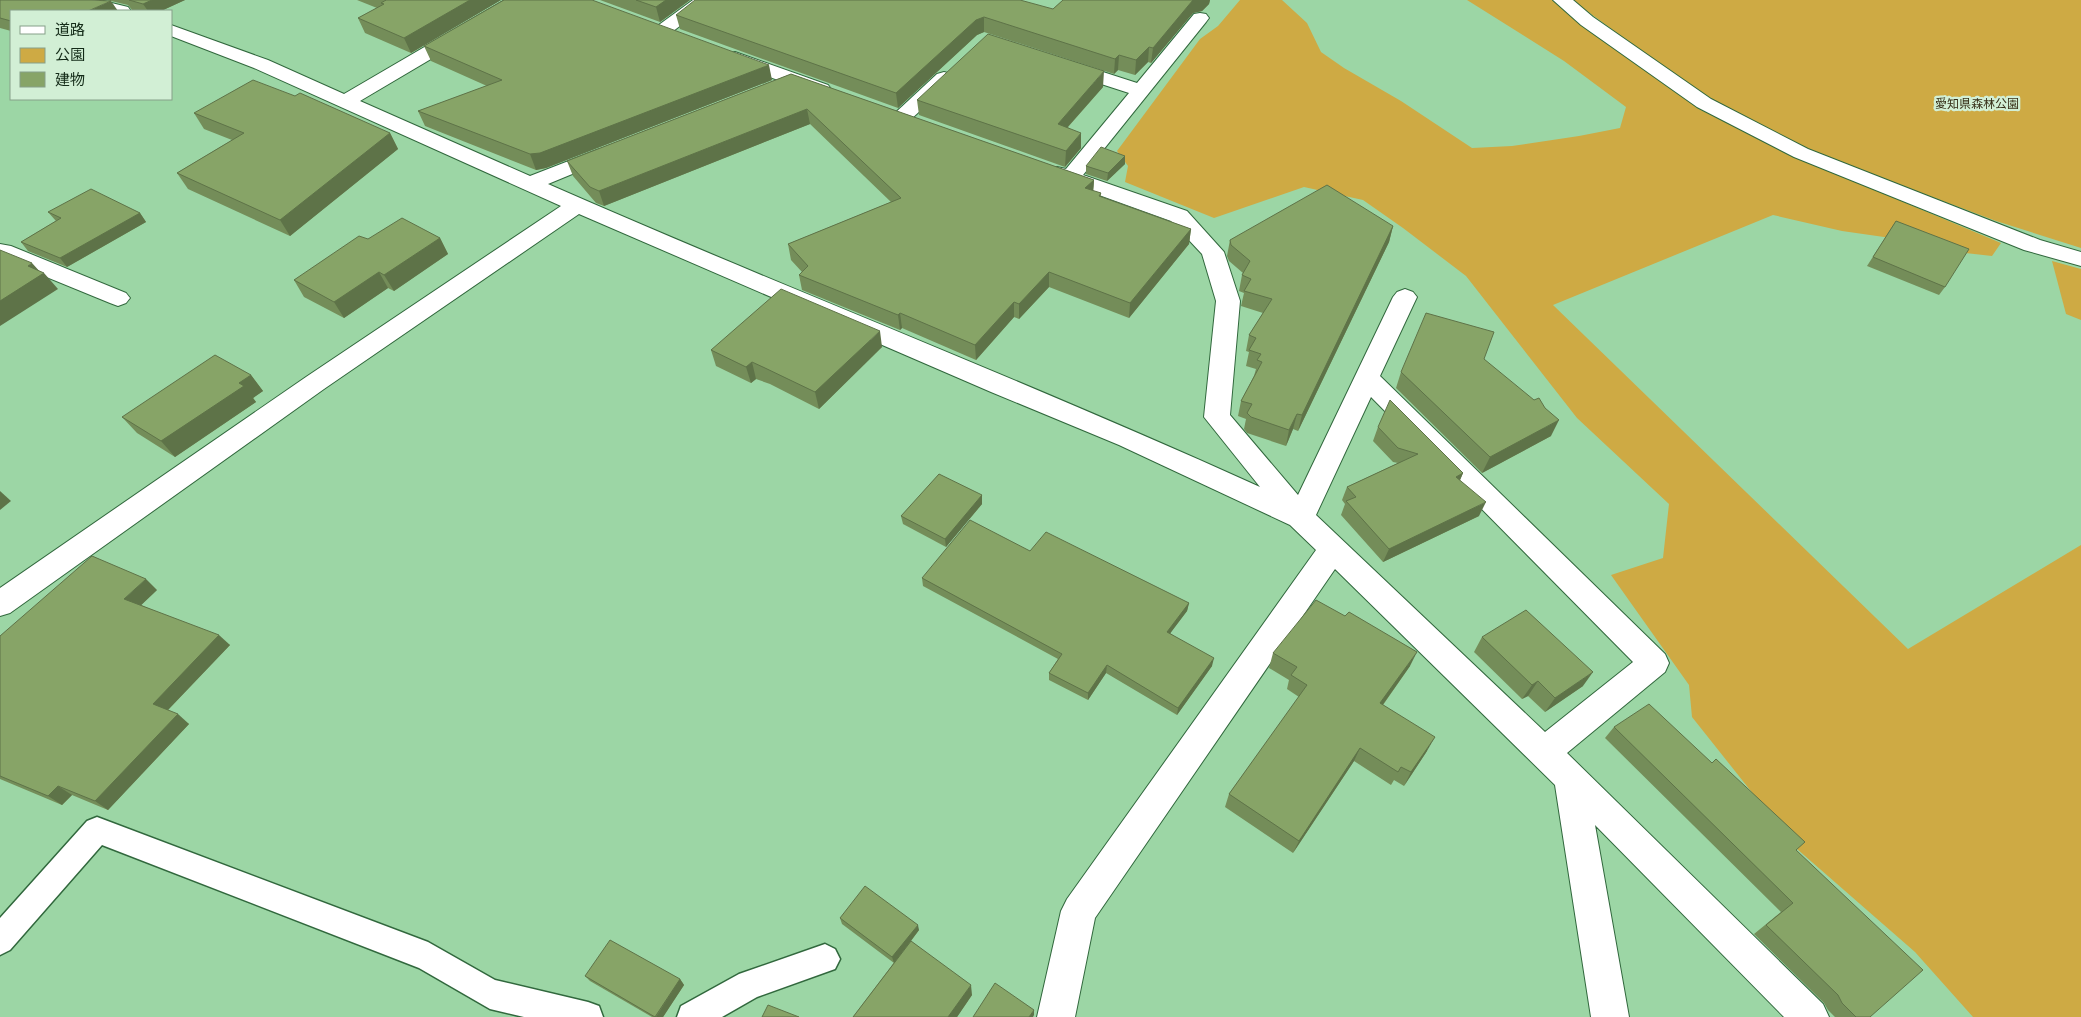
<svg xmlns="http://www.w3.org/2000/svg" width="2081" height="1017" font-family="Helvetica,'Noto Sans JP',sans-serif">
<style>
.green{fill:#ceaa44}
.lines{fill:none;stroke-linecap:round;stroke-linejoin:round}
.lane-casing{stroke:#31683d;stroke-width:3}
.street-casing{stroke:#31683d;stroke-width:2}
.lane{fill:#fff;fill-rule:evenodd}
.street{fill:#fff;fill-rule:evenodd}
.wall{fill:#748d59}
.shaded-wall{fill:#5e7348}
.building{fill:#87a467;stroke:#5e7348}
.labels{text-anchor:middle;stroke-width:4.5;stroke-linejoin:round;paint-order:stroke}
.far-park-label{font-size:12px;fill:#372f18;stroke:#d2efd5}
</style>
<rect width="100%" height="100%" fill="#9cd6a5"/>
<g class="green">
<path d="M1240 0H1282L1307 23 1321 52 1344 68 1401 101 1472 148 1512 146 1579 136 1620 128 1626 107 1564 61 1467 0H1552L1699 109 1799 158 2001 243 1992 256 1930 249 1891 238 1842 231 1773 215 1553 305 1908 649 2081 545V1017H1973L1915 952 1797 849 1692 717 1689 685 1611 575 1663 558 1669 504 1577 418 1466 276 1403 228 1363 200 1304 187 1214 218 1125 182 1128 166 1117 151 1200 39 1218 26Z"/>
<path d="M1572 0H2081V248L1996 221 1802 148 1708 100Z"/>
<path d="M2052 261 2081 269V320L2066 314Z"/>
</g>
<g class="lines">
<defs>
<g id="lane">
<path d="M97 817 428 942 495 980 588 1002 599 1006 603 1017H524L490 1009 419 968 102 845 10 950 0 955V918L87 821Z"/>
<path d="M825 944 835 949 840 959 835 969 757 997 722 1017H677L681 1006 739 974Z"/>
</g>
<g id="street">
<path d="M68 0H99L128 7 131 11H101L71 4Z"/>
<path d="M505 0H527L524 4 360 101 530 176 597 150 604 148 611 150 614 154 611 158 548 184C784 288 1025 380 1260 487L1204 417 1216 301 1202 254 1171 221 1063 182 1050 177 1046 173 1050 169 1057 167 1066 169 1129 93 1061 71 1058 67 1061 63 1068 61 1075 63 1137 83 1194 14 1200 13 1206 14 1209 18 1206 22 1083 175 1187 211 1224 252 1240 301 1230 415 1298 495 1393 297 1397 292 1405 289 1413 292 1417 297 1380 376 1665 654 1669 663 1665 672 1567 753 1823 1004 1829 1017H1784L1595 825 1629 1017H1591L1555 785 1335 569 1095 918 1075 1017H1037L1061 911 1067 899 1316 550 1290 525 1119 445 991 392 579 214 324 389 10 613 0 616V588L306 377 561 206 254 68 171 36V25L268 60 344 94ZM1371 397 1633 662 1545 732 1316 515Z"/>
<path d="M693 0H714L668 35 662 36 656 35 653 31 656 27Z"/>
<path d="M1553 0H1573L1593 17 1711 99 1808 149 2040 240 2081 252V266L2024 250 1794 157 1697 107 1581 25Z"/>
<path d="M735 52 828 85 831 89 828 93 821 95 814 93 728 62 726 58 728 54Z"/>
<path d="M944 72 951 74 954 78 951 82 908 122 901 124 894 122 891 118 894 114 937 74Z"/>
<path d="M0 244 11 246 126 293 130 298 126 303 118 306 110 303 0 258Z"/>
</g>
</defs>
<use href="#lane" class="lane-casing"/>
<use href="#street" class="street-casing"/>
<use href="#lane" class="lane"/>
<use href="#street" class="street"/>
</g>
<g class="wall">
<path d="M0 0 110 1 107 0H185L161 11H133L128 5 111 1 11 11V31L0 28Z"/>
<path d="M357 0H501L411 53 365 33 358 18 377 8Z"/>
<path d="M600 0H690L660 22Z"/>
<path d="M1063 0H1210L1209 4 1202 11 1193 13 1151 63 1148 62 1135 75 1118 70 1114 74 984 32 977 35 898 108 680 29 676 15 1053 9Z"/>
<path d="M424 46 772 80 546 168 536 170 425 126 418 111 487 86 431 61Z"/>
<path d="M791 74 1094 180 1093 191 1101 193V197L1191 229 1189 244 1129 318 1049 287 1019 319 1014 317 976 360 902 328 900 330 802 290 799 275 802 272 791 260 788 244 891 202 810 124 604 206 596 203 573 176 567 161Z"/>
<path d="M1103 87 1068 127 1081 148 1065 167 919 115 917 100Z"/>
<path d="M194 113 390 133 398 149 290 236 188 189 177 173 232 140 204 129Z"/>
<path d="M1125 156V164L1107 181 1086 174V166Z"/>
<path d="M48 212 140 213 146 222 67 267 28 251 21 242 56 221Z"/>
<path d="M1896 221 1945 287 1939 295 1867 266Z"/>
<path d="M1393 226 1389 242 1298 431 1293 429 1286 446 1247 433 1244 429 1246 419 1238 416 1241 401 1254 376 1256 369 1246 366 1249 352 1246 351 1249 335 1263 313 1241 306 1244 293 1239 291 1242 275 1243 273 1229 261 1227 256 1230 240Z"/>
<path d="M440 238 448 254 394 291 388 288 344 318 304 297 294 280 368 239Z"/>
<path d="M882 347 819 409 770 384 756 379 751 383 716 366 711 350Z"/>
<path d="M1484 359 1551 436 1482 473 1396 388 1401 372Z"/>
<path d="M251 375 263 391 253 398 256 402 175 457 137 433 122 417Z"/>
<path d="M1378 427 1463 473 1460 480 1479 516 1383 562 1341 515 1345 504 1342 500 1347 487 1398 463 1393 462 1373 441Z"/>
<path d="M982 495V504L946 547 903 524 901 516Z"/>
<path d="M1030 551 1189 603 1187 611 1170 633 1212 666 1177 715 1106 673 1088 700 1049 680V673L1058 659 923 586 922 578Z"/>
<path d="M157 590 141 605 230 645 168 710 189 724 108 810 72 795 62 805 0 779V636Z"/>
<path d="M1482 637 1583 686 1545 712 1528 696 1522 699 1474 652Z"/>
<path d="M1273 653 1410 666 1383 705 1427 751 1404 786 1394 780 1391 785 1354 761 1293 853 1225 807 1229 794 1299 697 1287 689 1289 680 1269 668Z"/>
<path d="M1614 727 1796 850 1870 1017H1835L1828 1010 1824 1003 1754 934 1781 912 1605 738Z"/>
<path d="M840 918 919 930 911 941 972 995 957 1017H853L905 948 894 963 842 924Z"/>
<path d="M585 976 680 979 684 985 663 1017H652L590 981Z"/>
</g>
<g class="shaded-wall">
<path d="M152 0H185L161 11H148L143 4Z"/>
<path d="M470 0H501L411 53 404 38Z"/>
<path d="M666 0H690L660 22 656 7Z"/>
<path d="M1193 0H1210L1209 4 1202 11 1193 13 1151 63 1153 48Z"/>
<path d="M111 1 118 11H88Z"/>
<path d="M984 17V32L977 35 898 108 896 93 976 20Z"/>
<path d="M1149 47 1148 62 1135 75 1136 60Z"/>
<path d="M1119 55 1118 70 1114 74 1115 59Z"/>
<path d="M769 65 772 80 546 168 536 170 530 154Z"/>
<path d="M1104 71 1103 87 1057 139 1058 124Z"/>
<path d="M807 109 810 124 604 206 599 191Z"/>
<path d="M390 133 398 149 290 236 280 220Z"/>
<path d="M1081 133V148L1065 167 1066 151Z"/>
<path d="M1125 156V164L1107 181 1108 173Z"/>
<path d="M1094 180 1093 195 1085 188Z"/>
<path d="M140 213 146 222 67 267 60 258Z"/>
<path d="M1393 226 1389 242 1298 431 1302 415Z"/>
<path d="M1191 229 1189 244 1129 318 1130 303Z"/>
<path d="M440 238 448 254 394 291 384 275Z"/>
<path d="M32 263 42 274 44 273 58 289 0 326V301L28 266Z"/>
<path d="M379 272 388 288 344 318 334 302Z"/>
<path d="M1049 272V287L1019 319V304Z"/>
<path d="M1014 302V317L976 360 975 345Z"/>
<path d="M900 313 902 328 900 330 898 315Z"/>
<path d="M880 331 882 347 819 409 815 392Z"/>
<path d="M752 362 756 379 751 383 746 367Z"/>
<path d="M251 375 263 391 253 398 256 402 175 457 161 441 239 383Z"/>
<path d="M1297 414 1293 429 1286 446 1289 430Z"/>
<path d="M1559 420 1551 436 1482 473 1490 457Z"/>
<path d="M1463 473 1457 487 1456 477Z"/>
<path d="M0 491 11 501 0 510Z"/>
<path d="M982 495V504L946 547 945 539Z"/>
<path d="M1486 502 1479 516 1383 562 1389 549Z"/>
<path d="M146 579 157 590 136 610 124 599Z"/>
<path d="M1189 603 1187 611 1166 639 1167 632Z"/>
<path d="M219 635 230 645 164 714 153 704Z"/>
<path d="M1417 652 1410 666 1374 717 1380 703Z"/>
<path d="M1214 658 1212 666 1177 715 1178 708Z"/>
<path d="M1107 665 1106 673 1088 700V693Z"/>
<path d="M1593 672 1583 686 1545 712 1555 698Z"/>
<path d="M1538 681 1528 696 1522 699 1532 685Z"/>
<path d="M178 714 189 724 108 810 95 801Z"/>
<path d="M1435 737 1427 751 1404 786 1411 772Z"/>
<path d="M1360 748 1354 761 1293 853 1299 841Z"/>
<path d="M58 786 72 795 62 805 48 796Z"/>
<path d="M918 925 919 930 894 963 892 957Z"/>
<path d="M680 979 684 985 663 1017H656Z"/>
<path d="M971 985 972 995 957 1017H948Z"/>
<path d="M1034 1010V1015L1033 1017H1029Z"/>
</g>
<g class="building">
<path d="M0 0H90L111 1 88 11H11V21L0 18Z"/>
<path d="M129 0H152L143 4Z"/>
<path d="M385 0H470L404 38 358 18 384 4 381 3 386 0Z"/>
<path d="M504 0H592L769 65 540 153 530 154 418 111 502 80 424 46Z"/>
<path d="M636 0H666L656 7Z"/>
<path d="M695 0H1020L1053 9 1063 0H1193L1153 48 1149 47 1136 60 1119 55 1115 59 984 17 976 20 896 93 676 15Z"/>
<path d="M988 34 1104 71 1058 124 1081 133 1066 151 917 100Z"/>
<path d="M791 74 1094 180 1085 188 1101 193 1099 196 1191 229 1130 303 1049 272 1019 304 1014 302 975 345 900 313 898 315 799 275 808 266 788 244 901 198 807 109 599 191 590 187 567 161Z"/>
<path d="M253 80 295 96 300 93 390 133 280 220 177 173 244 133 194 113Z"/>
<path d="M1101 147 1125 156 1108 173 1086 166Z"/>
<path d="M1327 185 1393 226 1302 415 1297 414 1289 430 1251 417 1247 413 1252 404 1241 401 1262 362 1257 360 1261 354 1249 350 1256 338 1249 335 1272 299 1244 291 1251 279 1242 275 1250 261 1231 245 1230 240Z"/>
<path d="M91 189 140 213 60 258 21 242 61 218 48 212Z"/>
<path d="M402 218 440 238 384 275 379 272 334 302 294 280 359 236 368 239Z"/>
<path d="M1896 221 1969 249 1945 287 1873 257Z"/>
<path d="M0 250 32 263 28 266 44 273 0 301Z"/>
<path d="M781 289 880 331 815 392 765 368 752 362 746 367 711 350Z"/>
<path d="M1426 313 1494 332 1484 359 1534 400 1539 398 1545 408 1559 420 1490 457 1401 372Z"/>
<path d="M215 355 251 375 239 383 244 386 161 441 122 417Z"/>
<path d="M1390 400 1463 473 1456 477 1486 502 1389 549 1346 501 1356 497 1347 487 1418 454 1398 448 1378 427Z"/>
<path d="M939 474 982 495 945 539 901 516Z"/>
<path d="M970 520 1030 551 1046 532 1189 603 1167 632 1214 658 1178 708 1107 665 1088 693 1049 673 1062 654 922 578Z"/>
<path d="M92 556 146 579 124 599 219 635 153 704 178 714 95 801 58 786 48 796 0 776V636Z"/>
<path d="M1316 600 1345 616 1349 612 1417 652 1380 703 1435 737 1411 772 1401 767 1398 772 1360 748 1299 841 1229 794 1307 685 1291 675 1297 667 1273 653Z"/>
<path d="M1526 610 1593 672 1555 698 1538 681 1532 685 1482 637Z"/>
<path d="M1649 704 1712 763 1716 759 1805 842 1796 850 1923 970 1870 1017H1856L1842 1003 1838 995 1766 925 1793 903 1614 727Z"/>
<path d="M865 886 918 925 892 957 840 918Z"/>
<path d="M610 940 680 979 655 1017 585 976Z"/>
<path d="M911 941 971 985 948 1017H853Z"/>
<path d="M995 983 1034 1010 1029 1017H973Z"/>
<path d="M768 1005 799 1017H762Z"/>
</g>
<g class="labels">
<g class="far-park-label">
<text x="1977" y="108">愛知県森林公園</text>
</g>
</g>
<rect x="10" y="10" width="162" height="90" fill="#d2efd5" stroke="#86a089"/>
<rect x="20" y="26" width="25" height="8" fill="#ffffff" stroke="#86a089"/>
<text x="55" y="35" font-size="15" fill="#132a17">道路</text>
<rect x="20" y="48" width="25" height="15" fill="#ceaa44" stroke="#86a089"/>
<text x="55" y="60" font-size="15" fill="#132a17">公園</text>
<rect x="20" y="72" width="25" height="15" fill="#87a467" stroke="#86a089"/>
<text x="55" y="85" font-size="15" fill="#132a17">建物</text>
</svg>
